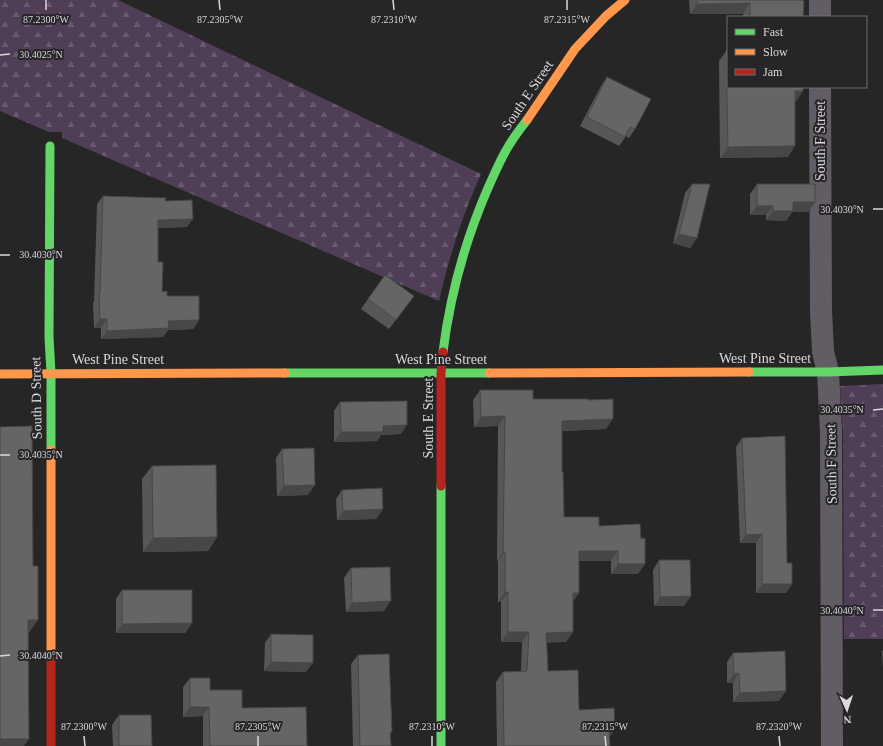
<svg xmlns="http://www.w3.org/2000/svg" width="883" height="746" font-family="Georgia,serif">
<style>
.forest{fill:url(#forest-firs)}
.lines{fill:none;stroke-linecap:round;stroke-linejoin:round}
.street{stroke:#625d65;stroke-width:22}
.fast{stroke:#63d668;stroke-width:9}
.slow{stroke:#ff974d;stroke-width:9}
.jam{stroke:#b3261e;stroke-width:9}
.wall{fill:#585758}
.shaded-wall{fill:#474747}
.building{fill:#666566;stroke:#474747}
.ticks{fill:none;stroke:#d9d8da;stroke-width:1.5}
.labels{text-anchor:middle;stroke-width:4;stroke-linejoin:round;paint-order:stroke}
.street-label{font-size:14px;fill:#d9d8da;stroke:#272528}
.ticks-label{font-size:10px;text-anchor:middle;fill:#d9d8da;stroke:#272528;stroke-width:4;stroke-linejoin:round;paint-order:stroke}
</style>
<defs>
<pattern id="forest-firs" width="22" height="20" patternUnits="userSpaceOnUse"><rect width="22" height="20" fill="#4f3e56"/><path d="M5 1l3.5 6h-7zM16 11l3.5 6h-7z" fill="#68596e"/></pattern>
</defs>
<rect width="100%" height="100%" fill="#272627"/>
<g class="forest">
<path d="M0 0H118L481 174C462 216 449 257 439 301L62 138V132H49L0 111Z"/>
<path d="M883 384V639H844L843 433 840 386Z"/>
</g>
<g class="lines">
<g class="street">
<path d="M820 0V17"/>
<path d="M820 87 821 311 823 352 828 372 831 432 832 746"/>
</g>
<g class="fast">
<path d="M50 146 49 337 51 373V450"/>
<path d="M443 352C450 295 465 241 488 188 494 175 500 160 508 147 513 138 520 129 527 120"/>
<path d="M749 372H828L883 370"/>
<path d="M285 373H489"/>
<path d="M441 486V746"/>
</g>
<g class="slow">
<path d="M527 120 575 49 606 16 625 0"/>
<path d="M489 373 749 372"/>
<path d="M0 374 285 373"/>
<path d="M51 450V658"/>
</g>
<g class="jam">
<path d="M441 486V373L443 352"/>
<path d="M51 658V746"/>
</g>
</g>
<g class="wall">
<path d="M689 0H803V17H743V14H690Z"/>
<path d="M726 51 796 102H795L788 157 720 158 719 61Z"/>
<path d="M607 77 635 129 629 138 626 136 619 146 580 126 601 86Z"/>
<path d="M692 184 697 238 690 248 673 243 685 193Z"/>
<path d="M757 184 815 202 808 212H792L786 221 766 220V215H750V194Z"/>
<path d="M103 196 165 201 187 227 158 228V262L162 292 167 296 199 320 193 329 168 330 163 337 101 339V328H94L93 303 94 301 97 204Z"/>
<path d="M385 275 414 296 389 329 361 309Z"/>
<path d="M480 390 533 399 588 400 606 429 562 431V472L564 517 599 526 638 574H611V561H579L566 642H547L548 671 579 710 615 729 609 737 610 746H497L496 682 503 672 521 671 522 642H501V602H498V561H497L498 426 474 427 473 400Z"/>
<path d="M340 402 401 434 381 435 377 441 334 442V411Z"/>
<path d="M742 438 787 563 792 584 786 593H756V543H740L736 447Z"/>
<path d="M282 449 308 495 277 496 276 458Z"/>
<path d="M152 466 217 537 208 551 143 552 142 479Z"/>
<path d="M342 490 383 509 376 519 337 520 336 499Z"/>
<path d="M659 560 684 606H654L653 570Z"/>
<path d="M351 568 384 611 346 612 344 578Z"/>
<path d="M122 590 192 623 185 633H116V599Z"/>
<path d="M271 634 306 672 264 671 265 643Z"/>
<path d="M883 650V668L882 651Z"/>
<path d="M733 653 779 701 733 702V683H727V662Z"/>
<path d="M358 655 392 732 390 735 391 746H353L351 664Z"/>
<path d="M190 678 242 708 307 746H203V716L183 717V687Z"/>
<path d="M119 715 152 746H113L112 725Z"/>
</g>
<g class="shaded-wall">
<path d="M750 3 743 14H690L697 4Z"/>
<path d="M795 91H803L796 102H787Z"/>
<path d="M795 146 788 157 720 158 728 147Z"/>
<path d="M793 202H815L808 212H792L786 221 766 220 773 211Z"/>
<path d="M757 206H773L766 215H750Z"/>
<path d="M193 219 187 227 152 228 158 220Z"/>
<path d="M679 234 697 238 690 248 673 243Z"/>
<path d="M100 319H107L101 328H94Z"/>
<path d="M199 320 193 329 168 330 163 337 101 339 107 331 168 321Z"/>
<path d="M505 416 498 426 474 427 481 417Z"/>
<path d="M613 419 606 429 555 431 562 421Z"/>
<path d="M407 425 401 434 381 435 377 441 334 442 341 432 383 426Z"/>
<path d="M315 485 308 495 277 496 284 486Z"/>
<path d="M383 509 376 519 337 520 343 511Z"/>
<path d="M762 534 756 543H740L746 535Z"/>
<path d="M217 537 208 551 143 552 153 538Z"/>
<path d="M579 551H618L611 561H572Z"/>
<path d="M503 552H505L498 561H497Z"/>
<path d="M618 564H645L638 574H611Z"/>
<path d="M762 584H792L786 593H756Z"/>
<path d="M505 592H508L501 602H498Z"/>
<path d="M573 593H579L572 603Z"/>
<path d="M691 596 684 606H654L660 597Z"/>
<path d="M391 601 384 611 346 612 352 603Z"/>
<path d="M28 620H38L26 637Z"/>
<path d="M192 623 185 633H116L122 624Z"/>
<path d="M508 632H529L522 642H501Z"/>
<path d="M573 632 566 642 539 643 546 633Z"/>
<path d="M271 662 313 663 306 672 264 671Z"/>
<path d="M739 673 733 683H727L734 674Z"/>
<path d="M786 691 779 701 733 702 740 693Z"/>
<path d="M190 707H209L203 716 183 717Z"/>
<path d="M609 729H615L608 739Z"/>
<path d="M0 739H29L24 746H0Z"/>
</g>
<g class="building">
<path d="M697 0H803L804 2 803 17H750V3L697 4Z"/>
<path d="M726 51H728V87H803V91H795V146L728 147Z"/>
<path d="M607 77 651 99 635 129 630 127 625 137 587 117Z"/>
<path d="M692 184H710L697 238 679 234Z"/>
<path d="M757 184H815V202H793V211H773V206H757Z"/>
<path d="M103 196 166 198 165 201 192 200 193 219 158 220V262H163L162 292 167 291V296H199V320L168 321 169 328 107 331V319H100L99 294H100Z"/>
<path d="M385 275 414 296 396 320 368 299Z"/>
<path d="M480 390H533V399H588V400L613 399V419L562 421V472H563L564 517H599V526L640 524 641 539 645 538V564H618V551H579V593H573V632L546 633 548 671 578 670 579 710 614 708 615 729H609L610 746H504L503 672 527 671 529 632H508V592H505V552H503L505 416 481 417Z"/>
<path d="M407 401V425L383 426V432H341L340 402Z"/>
<path d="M32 426 33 566H38V620H28L29 739H0V427Z"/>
<path d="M785 436 787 563H792V584H762V534L746 535 742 438Z"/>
<path d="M314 448 315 485 284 486 282 449Z"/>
<path d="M216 465 217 537 153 538 152 466Z"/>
<path d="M382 488 383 509 343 511 342 490Z"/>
<path d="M659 560H690L691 596 660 597Z"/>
<path d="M390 567 391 601 352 603 351 568Z"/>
<path d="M122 590H192V623L122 624Z"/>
<path d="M271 634 313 635V663L271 662Z"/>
<path d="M785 651 786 691 740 693 739 673 734 674 733 653Z"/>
<path d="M389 654 392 732H390L391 746H360L358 655Z"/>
<path d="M190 678H210V690H242V708L306 707 307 746H210L209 707H190Z"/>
<path d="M119 715H151L152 746H119Z"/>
</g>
<path class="ticks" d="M46 0V10M219 0 220 10M393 0 394 10M567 0V10M0 55 10 54M873 209H883M0 255H10M873 410 883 409M0 455H10M873 610H883M0 656 10 655M84 736 85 746M258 736V746M432 736V746M605 736 606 746M779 736 780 746"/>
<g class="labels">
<g class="street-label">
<text transform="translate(527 95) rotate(-56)" y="5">South E Street</text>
<text transform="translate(820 141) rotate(-90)" y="5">South F Street</text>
<text x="765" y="363">West Pine Street</text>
<text x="118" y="364">West Pine Street</text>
<text x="441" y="364">West Pine Street</text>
<text transform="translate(36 398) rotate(-91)" y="5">South D Street</text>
<text transform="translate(428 418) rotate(-90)" y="5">South E Street</text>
<text transform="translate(831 464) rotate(-91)" y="5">South F Street</text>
</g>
</g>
<g class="ticks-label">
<text x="46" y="23">87.2300°W</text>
<text x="220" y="23">87.2305°W</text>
<text x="394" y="23">87.2310°W</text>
<text x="567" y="23">87.2315°W</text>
<text x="41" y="58">30.4025°N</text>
<text x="842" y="213">30.4030°N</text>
<text x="41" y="258">30.4030°N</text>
<text x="842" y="413">30.4035°N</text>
<text x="41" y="458">30.4035°N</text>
<text x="842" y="614">30.4040°N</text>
<text x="41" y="659">30.4040°N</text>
<text x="84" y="730">87.2300°W</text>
<text x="258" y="730">87.2305°W</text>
<text x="432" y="730">87.2310°W</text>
<text x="605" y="730">87.2315°W</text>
<text x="779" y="730">87.2320°W</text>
</g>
<rect x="727" y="16" width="140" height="72" fill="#272528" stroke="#6e6d6f"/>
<rect x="735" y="29" width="20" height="6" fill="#63d668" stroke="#6e6d6f"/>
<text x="763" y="36" font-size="12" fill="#d9d8da">Fast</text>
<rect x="735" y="49" width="20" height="6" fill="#ff974d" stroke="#6e6d6f"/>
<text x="763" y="56" font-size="12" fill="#d9d8da">Slow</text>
<rect x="735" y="69" width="20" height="6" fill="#b3261e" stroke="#6e6d6f"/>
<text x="763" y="76" font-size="12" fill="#d9d8da">Jam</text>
<g transform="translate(847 710) rotate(177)" stroke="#272528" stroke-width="3" paint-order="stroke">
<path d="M0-3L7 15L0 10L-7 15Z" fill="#d9d8da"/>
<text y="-6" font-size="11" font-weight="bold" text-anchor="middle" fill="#d9d8da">N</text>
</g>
</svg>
